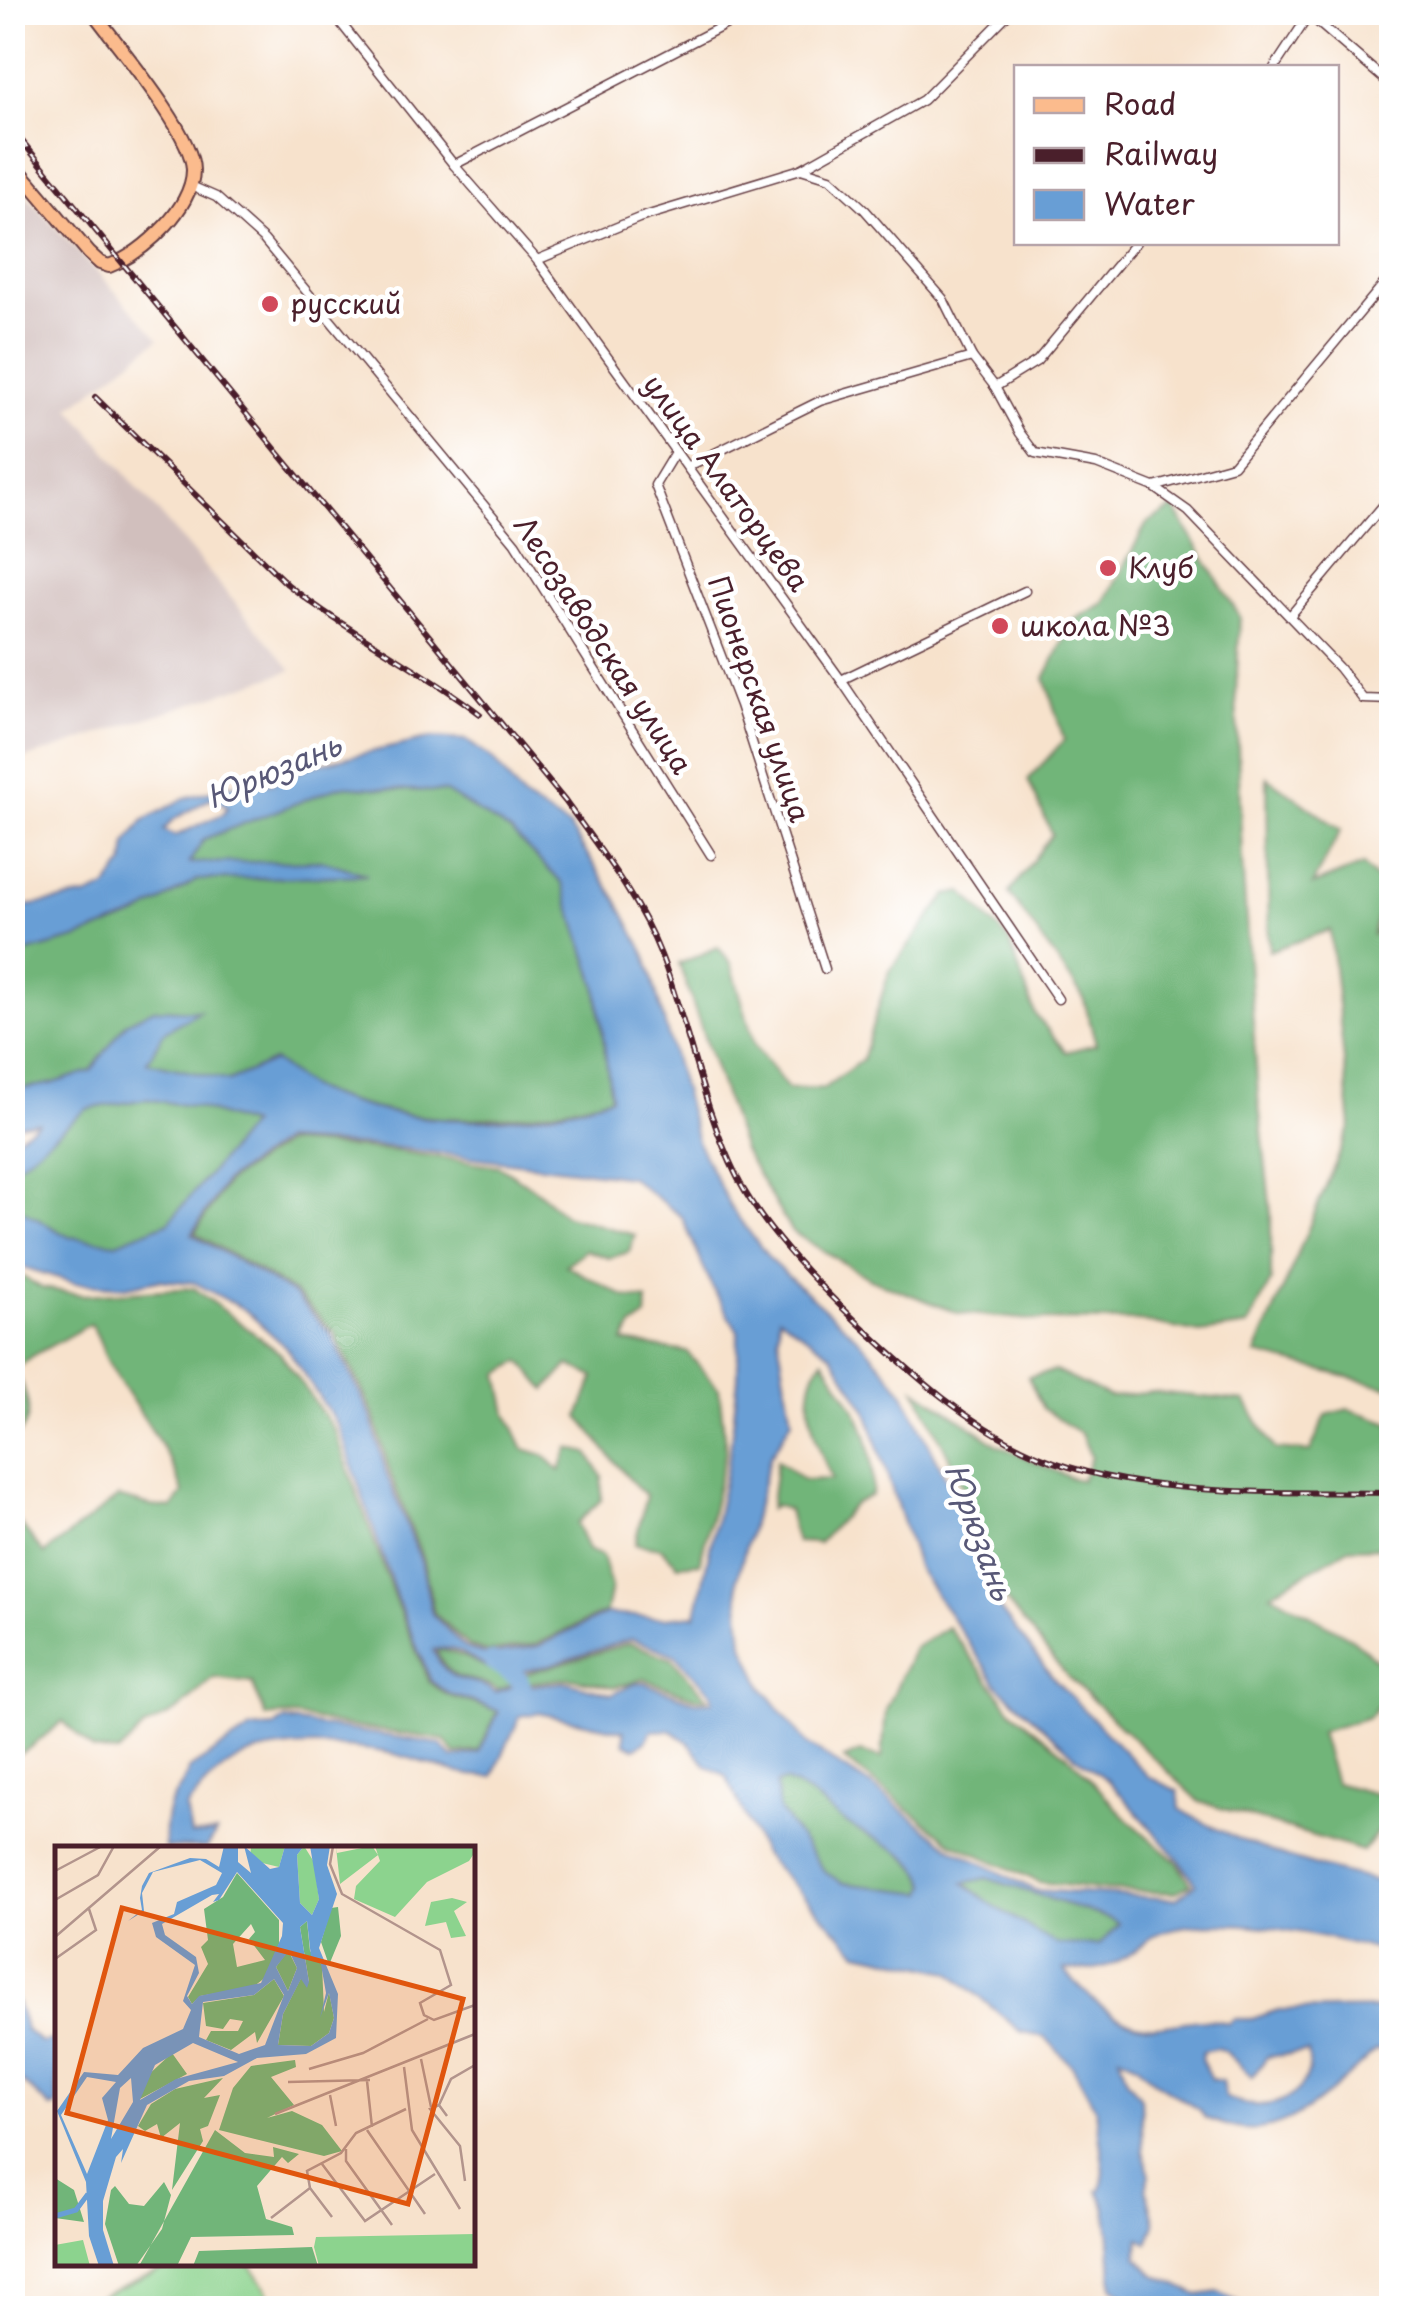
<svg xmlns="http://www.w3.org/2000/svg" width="1404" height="2321" font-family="'Playpen Sans',sans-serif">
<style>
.industrial{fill:#d1bfbd}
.green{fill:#8cd38e;stroke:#6b795c;stroke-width:2.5}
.forest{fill:#71b579;stroke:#5e6a52;stroke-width:2.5}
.water{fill:#689ed5;stroke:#595e80;stroke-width:2.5;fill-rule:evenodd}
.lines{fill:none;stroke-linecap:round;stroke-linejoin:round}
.river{stroke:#689ed5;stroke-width:18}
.street-casing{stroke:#643c43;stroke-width:11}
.primary-casing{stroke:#643c43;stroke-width:16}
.street{stroke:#fff;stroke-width:8}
.primary{stroke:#fbbb8d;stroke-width:12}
.rail-casing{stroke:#4a1f2b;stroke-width:6}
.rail{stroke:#fff;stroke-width:2.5;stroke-dasharray:8;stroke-linecap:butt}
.poi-dot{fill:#d1495b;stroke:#fff;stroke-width:4}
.labels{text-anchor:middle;stroke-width:9;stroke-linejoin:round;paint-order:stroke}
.poi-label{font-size:28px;fill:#4a1f2b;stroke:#fff;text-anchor:start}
.street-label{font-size:28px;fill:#4a1f2b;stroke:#fff}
.water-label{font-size:30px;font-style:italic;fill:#585877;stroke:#fff}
.inset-river{fill:none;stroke:#689ed5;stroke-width:5}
.inset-road{fill:none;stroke:#b2948c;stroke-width:2.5}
.view{fill:#e0560e;fill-opacity:0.15;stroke:#e0560e;stroke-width:5}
.inset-edge{fill:none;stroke:#4a1f2b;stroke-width:5}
</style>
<rect width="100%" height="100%" fill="#fff"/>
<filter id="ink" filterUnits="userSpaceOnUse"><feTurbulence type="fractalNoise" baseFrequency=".01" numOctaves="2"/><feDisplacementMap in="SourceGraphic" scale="20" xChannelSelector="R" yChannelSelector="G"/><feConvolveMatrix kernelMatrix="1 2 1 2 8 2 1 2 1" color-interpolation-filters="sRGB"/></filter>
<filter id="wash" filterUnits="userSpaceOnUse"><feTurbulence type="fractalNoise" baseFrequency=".0048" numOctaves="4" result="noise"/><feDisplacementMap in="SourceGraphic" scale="40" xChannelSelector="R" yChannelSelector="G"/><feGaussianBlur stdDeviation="2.25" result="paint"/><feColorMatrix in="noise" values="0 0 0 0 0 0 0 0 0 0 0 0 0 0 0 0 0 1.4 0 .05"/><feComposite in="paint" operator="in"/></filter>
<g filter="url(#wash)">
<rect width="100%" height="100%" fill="#f7e2cc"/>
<path class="industrial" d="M13 181 159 339 70 408 292 670 13 763Z"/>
<path class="green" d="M177 2264H250L268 2291 269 2308H72Z"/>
<g class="forest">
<path d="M1174 508 1240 617 1236 692 1242 861 1258 1096 1271 1213V1281L1248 1326 1200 1333 1138 1321 1032 1320 958 1313 870 1279 791 1231 743 1150 679 964 718 947 731 963 755 1046 788 1089 824 1088 862 1060 889 972 947 895 963 892 1009 941 1035 1014 1066 1052 1096 1044 1083 997 1009 893 1052 834 1028 780 1064 740 1045 678 1074 620 1104 603 1147 523Z"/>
<path d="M1267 777 1341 830 1312 885 1363 865 1385 888 1372 936 1391 915V1388L1256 1354 1351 1126 1330 930 1269 951Z"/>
<path d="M340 786 446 792 511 832 562 883 596 984 611 1097C514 1125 414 1129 318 1091 303 1085 288 1071 274 1061L229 1081 147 1062 164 1032 196 1011 154 1009 126 1023 91 1071 50 1084 13 1090V962L23 953 75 939 138 915 197 880 363 875 324 861 188 864 204 839Z"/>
<path d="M146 1099 197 1107 250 1125 169 1222 117 1244 69 1237 13 1205V1169L86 1109Z"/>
<path d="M285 1143 390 1150 499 1166 538 1191 564 1215 635 1235 629 1252 609 1258 586 1250 566 1265 625 1297 647 1300 646 1317 632 1327 624 1342 687 1352 719 1389 726 1450 700 1563 678 1565 661 1548 635 1544 646 1495C620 1473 602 1443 579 1417L594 1377 569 1365 546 1390 521 1361 499 1374 507 1413 524 1449 544 1455 560 1471 569 1448 588 1453 602 1476 601 1500 577 1523 588 1550 602 1556 611 1587 606 1612 537 1644 487 1652 468 1646 434 1613 423 1560 390 1473 374 1415 334 1332 294 1292 195 1233 227 1182Z"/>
<path d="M13 1271 42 1288 83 1295 194 1288 280 1353 335 1431 395 1600 429 1681 446 1695 498 1711 479 1751 455 1754 444 1740C408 1734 371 1730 335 1724 310 1719 292 1713 266 1717L252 1683 214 1678 178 1710 144 1728 118 1753 93 1750 63 1721 31 1747 13 1757V1515L44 1554 118 1497 151 1506 172 1508 183 1493C168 1445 134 1408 110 1365 101 1351 101 1337 90 1324L31 1357 16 1370C27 1396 38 1419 13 1440Z"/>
<path d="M823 1359C856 1411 876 1431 872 1495L855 1503 819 1543 796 1542 788 1510 775 1505 770 1509 777 1460 804 1480 832 1479C817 1444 795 1395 823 1359Z"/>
<path d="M1055 1371 1110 1397 1153 1392 1245 1401 1275 1449 1310 1452 1326 1415 1348 1409 1391 1423V1547L1349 1548 1271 1593 1353 1639 1391 1672V1691L1369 1717 1320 1732 1335 1783 1387 1797 1386 1821 1363 1851 1200 1802 1066 1675 1002 1596 959 1478 916 1389 998 1445 1071 1478 1082 1480 1091 1457 1081 1434 1043 1409 1028 1377Z"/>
<path d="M948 1627 1012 1711 1074 1761 1124 1816 1178 1863 1191 1884 1175 1893 1104 1890 1039 1882 952 1843 844 1759 860 1752 882 1758 886 1710 914 1648Z"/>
<path d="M630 1643 672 1659 708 1698H697L644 1679 614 1687 570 1678 526 1683 525 1674Z"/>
<path d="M436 1650C465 1651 485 1671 512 1677L513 1684 498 1690C467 1670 455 1692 436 1650Z"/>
<path d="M784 1781C814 1792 824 1809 848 1824 880 1845 911 1847 927 1885L924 1893 842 1883 825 1872 779 1810 776 1784Z"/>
<path d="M987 1878 1111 1919 1120 1923 1099 1945 1056 1944 991 1904 963 1882Z"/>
</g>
<g class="water">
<path d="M432 738 466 740 493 760 523 798 569 827 617 900 646 956 698 1144 731 1208 772 1262 860 1340 902 1390 949 1484 994 1602 1054 1679 1149 1777 1178 1791 1180 1809C1246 1849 1317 1868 1391 1884V1954C1330 1936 1222 1911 1161 1932 1151 1935 1145 1944 1136 1950 1111 1969 1093 1971 1064 1970 1087 1996 1119 2029 1157 2026 1182 2024 1205 2015 1229 2024L1233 2019H1252L1278 2010 1391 2008V2050H1376C1343 2081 1293 2135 1243 2129 1230 2127 1217 2122 1205 2118L1200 2110 1154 2081 1137 2064 1119 2056 1127 2079 1141 2098 1143 2151 1150 2175 1146 2189 1155 2224 1148 2244 1140 2238 1137 2257 1156 2275 1198 2295 1219 2292 1251 2308H1140L1113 2287C1109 2255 1113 2215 1098 2190L1101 2189 1104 2172 1096 2109 1073 2067 1045 2037 1020 2031 950 1972 858 1952 763 1854 726 1776 707 1766 688 1742 670 1730 651 1731 646 1741 635 1748 624 1743V1731L538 1713 520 1716 493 1776C456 1778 425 1760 389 1753 348 1745 274 1740 236 1761 217 1771 200 1791 186 1808L191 1836 216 1833 207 1848H165C164 1832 164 1813 173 1798 180 1787 186 1782 189 1769L251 1729 274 1727 285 1720 440 1744 453 1758 479 1753 499 1711 447 1693 431 1681 397 1599 340 1429 287 1348 245 1310 195 1283 158 1280 126 1287 75 1283 13 1264V1205L69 1237 117 1243 169 1222 250 1125 197 1107 146 1099 87 1109 13 1169V1140L40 1122 13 1125V1090L50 1084 91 1071 126 1023 154 1009 199 1011 164 1032 147 1062 229 1081 274 1061C288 1071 303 1085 318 1091 409 1128 519 1129 611 1097L596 984 562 883 511 832 446 792 340 786 204 839 189 863 324 861 367 875 197 880 138 915 75 939 24 953 13 962V908L88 896 106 888 124 864 127 843 143 821 185 798 244 782 272 783 313 765ZM211 798 228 806 223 814 175 836 164 830 173 820ZM283 1141 389 1147 630 1177 682 1217 712 1287 738 1331V1377L730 1452 696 1615 664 1618 606 1614 539 1646 487 1655 465 1648 432 1614 421 1561 387 1475 371 1416 331 1334 293 1294 192 1234 225 1181ZM779 1317 831 1354 866 1409 918 1569 998 1686 1075 1756 1110 1782 1180 1861 1196 1884 1176 1899 1035 1890 948 1846 876 1789 807 1744 763 1688 743 1643 737 1579 770 1457 792 1420 778 1336ZM632 1639 675 1655 712 1693 713 1701 697 1702 644 1683 632 1684 612 1694 567 1682 511 1687 495 1692C465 1671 454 1693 433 1650 463 1641 481 1672 504 1673 533 1674 601 1647 632 1639ZM784 1781C814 1792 824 1809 848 1824 880 1845 911 1847 927 1884L924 1893 842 1883 825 1872 779 1810 776 1784ZM987 1878 1111 1919 1119 1924 1099 1945 1056 1944 991 1904 964 1883ZM1217 2048 1226 2052 1252 2077 1267 2057 1308 2052C1318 2100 1260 2117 1225 2097L1222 2081 1211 2079 1201 2059 1203 2051Z"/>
<path d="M13 1992 26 2030 41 2043 57 2040V2106L51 2108 13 2074Z"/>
</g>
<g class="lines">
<path class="river" d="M492 1661 519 1679 525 1694 540 1697"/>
</g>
</g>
<g filter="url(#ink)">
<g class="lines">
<defs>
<g id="street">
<path d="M332 12 454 165 537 260 841 680 1058 999"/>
<path d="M1306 12 1392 86"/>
<path d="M742 15 759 19 763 12"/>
<path d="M1274 68 1311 12"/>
<path d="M454 165 742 16"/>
<path d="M801 169 830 178 865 210 943 299 972 357 995 387 1020 433 1035 453 1096 464 1154 487 1188 511 1339 668 1363 699 1392 700"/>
<path d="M191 186 216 197 264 240 515 543 711 855"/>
<path d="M537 260 639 218 801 169 923 100 1010 12"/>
<path d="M995 387 1037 361 1136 242"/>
<path d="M675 452 655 485 740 705 825 969"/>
<path d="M687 467 820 401 972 357"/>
<path d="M1154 487 1233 465 1392 274"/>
<path d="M1290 616 1392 495"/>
<path d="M841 680 1025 591"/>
</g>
<path id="primary" d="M12 162 89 253 100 263 109 266C131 258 150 242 166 225 179 211 193 190 193 170 193 133 117 45 93 12"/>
</defs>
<use href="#street" class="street-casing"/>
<use href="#primary" class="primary-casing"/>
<use href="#street" class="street"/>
<use href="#primary" class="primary"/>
<defs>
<g id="rail">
<path d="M12 129 565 801C600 850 639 899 661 955 689 1028 702 1106 737 1177 762 1228 816 1283 857 1322 912 1374 969 1426 1039 1456 1141 1499 1282 1491 1392 1493"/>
<path d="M95 397 287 584C348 633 418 666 480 714"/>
</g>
</defs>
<use href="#rail" class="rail-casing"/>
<use href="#rail" class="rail"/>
</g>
</g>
<g class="poi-dot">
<circle cx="270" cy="304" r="10"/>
<circle cx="1108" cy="568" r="10"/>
<circle cx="1000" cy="626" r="10"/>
</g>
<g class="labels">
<g class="poi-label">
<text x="290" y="314">русский</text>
<text x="1128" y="578">Клуб</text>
<text x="1020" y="636">школа №3</text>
</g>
<g class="street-label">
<text transform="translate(726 483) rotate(54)" y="10">улица Алаторцева</text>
<text transform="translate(603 645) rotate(57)" y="10">Лесозаводская улица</text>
<text transform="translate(759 699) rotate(71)" y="10">Пионерская улица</text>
</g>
<g class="water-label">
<text transform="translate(274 772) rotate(-23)" y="10">Юрюзань</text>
<text transform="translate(978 1532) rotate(70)" y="10">Юрюзань</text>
</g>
</g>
<g transform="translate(55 1846)">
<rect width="420" height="420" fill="#f7e2cc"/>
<path d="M196 0H230L224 21 195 14ZM249 0 259 16 264 53 257 69 245 57 242 9ZM317 0 323 9 285 38 281 1 282 7ZM320 0H420V6L414 15 372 36 340 71 299 53 301 40 325 15ZM397 52 412 56 399 65 411 90 396 92 391 76 370 80 376 56ZM420 388V420H264L259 401 261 391ZM28 394 35 420H0V399Z" fill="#8cd38e"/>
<path d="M182 27 224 74V98L211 131 198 141 145 150 137 158 133 151 153 118 146 101 153 94 149 63 168 51ZM196 78 200 86 194 93 210 114 182 121 178 98ZM283 61 286 90 274 119 266 96 276 62ZM252 75 255 105 267 119 269 166 274 146 279 172 274 187 256 200 223 199 228 168 246 132 254 136 245 81ZM233 104 242 122 233 145 221 121ZM219 133 229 150 202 197 200 186 176 204 151 194 156 185H183L188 175 175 173 168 183 151 180 148 157 199 149ZM117 207 132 228 85 253 91 231ZM240 214 241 221 216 231 239 259 212 272 237 265 267 279 287 305 269 310 164 284 178 242 196 220ZM168 232 149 252 165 249 153 280 145 283 148 295 117 344 125 277 106 292 102 278 90 285 83 280 96 258 120 243ZM160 284 190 307 219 311 218 301 244 308 233 317 227 311 202 340 211 373 237 381 239 389 136 391 122 420H84ZM0 332 19 344 29 376 0 372ZM109 336 116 349 107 383 81 420H64L50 378 56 344 60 340 74 358 89 360ZM257 401 263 420H138L144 405Z" fill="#71b579" fill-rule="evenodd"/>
<path d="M169 0H183V16L196 27 189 0 215 23 224 21 230 0H249L242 9 245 57 257 69 264 53 255 0H275L272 19 282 48 264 102 283 148 281 192 251 208 202 212 169 230 134 235 92 259 66 317 68 303 61 311 48 355V384L59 420H44L34 390 31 336 2 265 29 226 63 229 88 202 128 183 136 164 128 155 140 119 101 91 97 77 119 68 122 56 161 39 167 27 145 14 98 26 87 47 89 65 73 75 87 64 85 52 87 40 94 27 135 12 151 13 164 21ZM182 26 228 77 227 90 206 137 144 150 137 158 132 150 144 127 141 111 110 89 107 78 157 49 164 48 158 56 164 54ZM252 75 256 111 265 113 271 147 265 172 274 147 279 172 274 187 256 200 223 199 228 168 246 133 252 142 254 136 245 81ZM234 105 242 122 233 145 221 121ZM219 133 229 149 210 199 184 208 144 191 148 156 199 149ZM138 197 183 216 121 233 85 254 100 219ZM32 231 61 236 47 252 53 274 32 328 6 269ZM76 232 78 256 56 293 65 242Z" fill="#689ed5" fill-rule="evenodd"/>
<path class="inset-river" d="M0 370 21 364 33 348"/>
<path class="inset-road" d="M278 0 275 18 287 48 385 104 396 139 365 157 369 169 379 174 420 159M0 25 47 0M0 54 43 29 59 0M0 91 106 0M0 113 41 84 34 63M366 213 376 261M349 221 357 284 405 363M254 223 308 207 373 173M312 235 317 281M233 236 315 234M275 249 281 280M384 259 375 263 405 300 410 335M220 268 420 188M392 270 384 259 396 233 420 219M312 284 370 368M291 303V315L337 379M267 318 310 375 380 328M255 342 277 371M216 372 255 342 252 325 286 307 301 287 351 263"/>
<path class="view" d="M67 62 408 153 353 358 12 267Z"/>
<rect width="420" height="420" class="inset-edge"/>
</g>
<rect width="1404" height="2321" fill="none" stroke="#fff" stroke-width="50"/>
<rect x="1014" y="65" width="325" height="180" fill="#ffffff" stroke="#b7a5aa" stroke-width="2.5"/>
<rect x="1034" y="98" width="50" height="15" fill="#fbbb8d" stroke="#b7a5aa" stroke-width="2.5"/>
<text x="1104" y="115" font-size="30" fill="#4a1f2b">Road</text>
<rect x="1034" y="148" width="50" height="15" fill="#4a1f2b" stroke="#b7a5aa" stroke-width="2.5"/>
<text x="1104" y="165" font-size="30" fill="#4a1f2b">Railway</text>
<rect x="1034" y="190" width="50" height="30" fill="#689ed5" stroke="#b7a5aa" stroke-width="2.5"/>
<text x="1104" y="215" font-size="30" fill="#4a1f2b">Water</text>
</svg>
